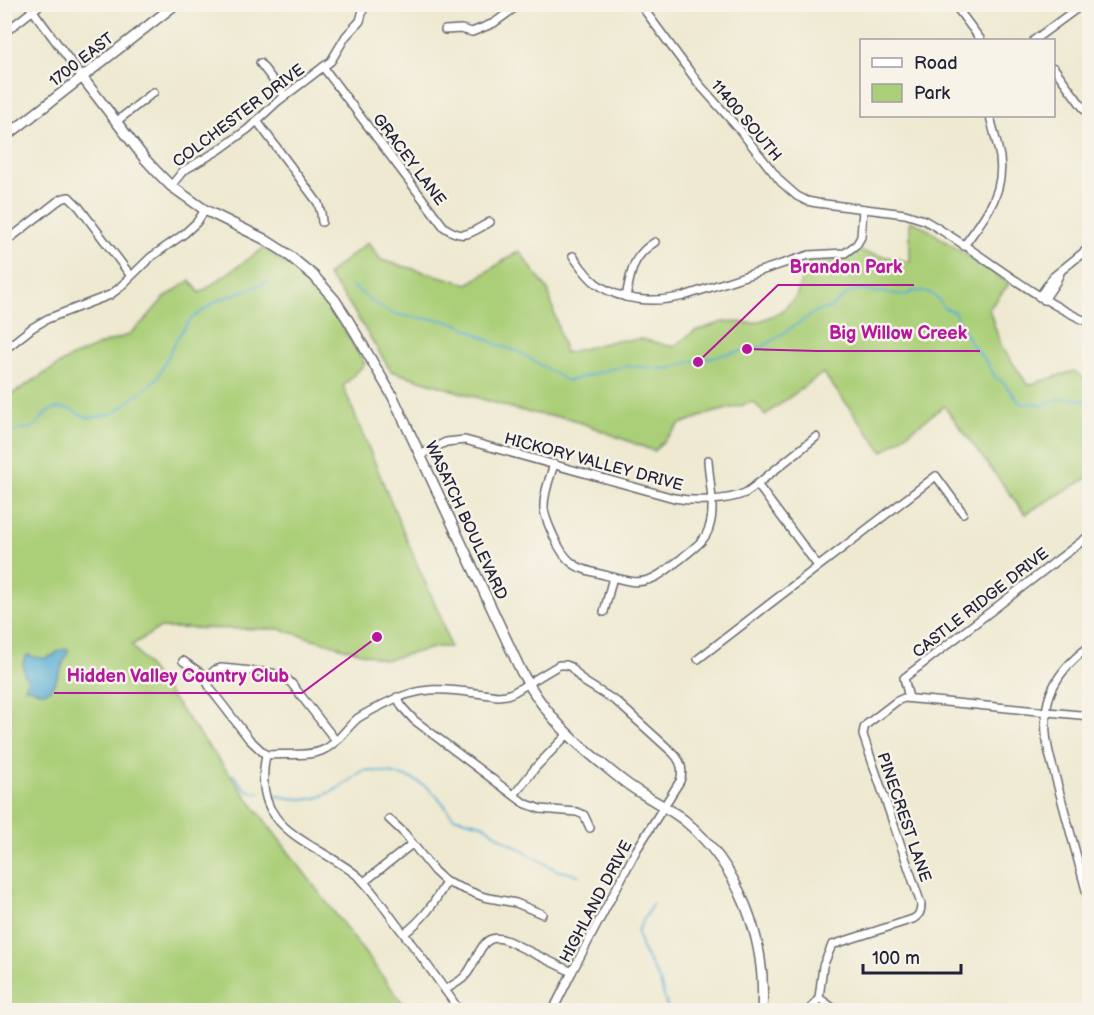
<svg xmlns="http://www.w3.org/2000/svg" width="1094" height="1015" font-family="'Balsamiq Sans',sans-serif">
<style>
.green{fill:#abcf78;stroke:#66785a;stroke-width:1.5}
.water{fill:#58add4;stroke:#3d6888;stroke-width:1.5}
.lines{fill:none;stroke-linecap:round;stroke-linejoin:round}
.stream{stroke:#58add4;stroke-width:2}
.minor-casing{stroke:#69686f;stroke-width:10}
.major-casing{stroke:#69686f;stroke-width:12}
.minor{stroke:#fff;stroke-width:7}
.major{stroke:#fff;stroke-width:9}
.labels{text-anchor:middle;stroke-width:5;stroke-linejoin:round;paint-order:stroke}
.street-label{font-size:16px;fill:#22223b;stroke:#f7f3e8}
.leader{fill:none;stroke:#b5179e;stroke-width:2}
.callout-dot{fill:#b5179e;stroke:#f7f3e8;stroke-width:2}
.callout-label{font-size:18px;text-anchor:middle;font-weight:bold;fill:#b5179e;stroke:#f7f3e8;stroke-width:5;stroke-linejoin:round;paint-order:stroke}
</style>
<rect width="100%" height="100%" fill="#f7f3e8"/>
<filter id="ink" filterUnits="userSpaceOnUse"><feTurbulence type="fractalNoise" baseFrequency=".0167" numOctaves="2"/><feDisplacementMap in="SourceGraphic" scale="12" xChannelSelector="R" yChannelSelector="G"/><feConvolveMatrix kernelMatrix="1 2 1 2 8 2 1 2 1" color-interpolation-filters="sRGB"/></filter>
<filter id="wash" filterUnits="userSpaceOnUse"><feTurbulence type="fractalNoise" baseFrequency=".008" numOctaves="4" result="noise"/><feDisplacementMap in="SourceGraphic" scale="24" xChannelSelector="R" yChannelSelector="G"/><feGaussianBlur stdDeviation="1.35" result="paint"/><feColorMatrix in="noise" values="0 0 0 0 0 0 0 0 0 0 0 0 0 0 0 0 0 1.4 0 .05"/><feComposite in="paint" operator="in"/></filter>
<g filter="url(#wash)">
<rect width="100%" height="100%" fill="#eee9d0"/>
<g class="green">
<path d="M910 221 924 227 1009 284 989 309 1001 346 1028 385 1074 371 1089 382V477L1025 514 944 406 883 452 823 373 765 415 754 402 708 414 680 424 654 451 569 418 543 415 518 410 391 371 348 302 327 275 368 242 381 260 468 284 519 251 548 290 565 353 614 341 642 339 673 347 695 331 723 322 755 323 781 312 796 297 807 262C819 258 832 263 844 259 849 258 854 254 858 251L910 262Z"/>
<path d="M264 248 300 274 327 301 365 364 343 386 416 562 440 615 450 647H437L385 660 279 629 159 628 132 645 408 1010H5L4 399 68 359 102 344 128 335 145 320 163 299 190 280 200 293Z"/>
</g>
<path class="water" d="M68 649V652C63 661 55 692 44 692 37 693 32 687 25 688L28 681 24 674 23 662 27 655C34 656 42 660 49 657 58 654 55 650 68 649Z"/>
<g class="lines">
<g class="stream">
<path d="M352 286 377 305 391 313 411 317 442 320 458 324 498 345 519 352 567 381 580 378 615 368 627 366 668 369 690 362 764 346 817 311 830 308 850 292 857 290 906 295 914 291 929 292 939 300 943 307 954 312 970 342 988 364 995 377 1002 381 1019 402 1022 404 1034 403 1043 406C1061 394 1070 399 1090 401"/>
<path d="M10 433 21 429H29L36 425 47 412 57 408 71 409 81 415 91 418 114 413 149 386 158 377 176 340 189 321 198 314 217 301 268 282"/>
<path d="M232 774C243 784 243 793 260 793"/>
<path d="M271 795C283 797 298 800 310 799 329 797 349 781 364 770 397 774 419 774 442 802 446 807 449 812 453 817L482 824 503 839 556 870 579 875"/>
<path d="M653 903 638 930V936L642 948 660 982 668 1010"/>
</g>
</g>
</g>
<g filter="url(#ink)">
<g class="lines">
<defs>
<g id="minor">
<path d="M28 4 82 77"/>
<path d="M640 4 699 84 738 128 781 182 797 196 807 201 817 203 905 214 924 220C981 252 1030 297 1090 323"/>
<path d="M954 4 981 40"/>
<path d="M445 30 461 29 472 32 494 23 520 4"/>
<path d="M4 33 41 4"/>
<path d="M1034 40 1083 4"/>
<path d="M260 63 285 96"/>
<path d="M323 67 444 227C464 241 470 233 490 222"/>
<path d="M1054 68 1090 117"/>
<path d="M117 121 154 92"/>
<path d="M257 121 318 203 321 213 322 222"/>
<path d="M171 186 183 171 219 150 248 129 277 102 331 61 346 36 360 21 363 10"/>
<path d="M4 243 58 201 64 198 69 197 79 207 131 276"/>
<path d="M964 246C984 217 1005 195 1000 157 997 143 993 129 990 116"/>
<path d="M573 256C580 266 587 277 597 284 622 302 655 303 684 296L809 255 845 253 857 244 861 237 863 209"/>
<path d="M626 297C631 272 632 256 655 242"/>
<path d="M1039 297 1053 277 1090 247"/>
<path d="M1044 300 1056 282 1060 273"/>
<path d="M4 350 32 328 47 319 110 295 118 289 151 257 184 234 197 222 205 210"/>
<path d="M420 455 446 442 465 440 674 498C694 502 727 501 745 493 754 488 763 479 771 473 786 461 801 449 816 437"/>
<path d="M554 464C550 478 543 494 544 509 545 518 549 526 553 535 568 569 578 568 612 577 624 580 635 584 648 580 660 577 671 566 682 558 692 549 705 542 709 528 716 509 709 480 708 460"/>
<path d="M757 484 818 566"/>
<path d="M604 612 613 577"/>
<path d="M1090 646C1049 676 1038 708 1050 757L1090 905"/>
<path d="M698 659 936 476 963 513"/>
<path d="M183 661 207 677V682L212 691 249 739 266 755"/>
<path d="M207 677 215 670 221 668 272 673 287 679 292 684 336 741"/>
<path d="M397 697 402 707 414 720 524 803 540 809 577 812 584 815 590 828"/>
<path d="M909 698 904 678 1090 535"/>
<path d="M266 755C283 753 306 757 321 751 337 745 345 729 358 718 366 713 374 709 382 705 426 682 452 690 498 696L507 695 514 692 559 665H566L571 667 583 681 617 702 673 753C681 761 684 770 680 781L637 849 572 972 553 1010"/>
<path d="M266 755C262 775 262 799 275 816 293 842 336 856 360 878 374 892 385 909 397 925 419 953 439 981 459 1010"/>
<path d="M514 795 536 767 567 735"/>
<path d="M389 819 405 834 434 871 446 882 484 897 516 903 542 914"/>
<path d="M1080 868 1090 866"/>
<path d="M364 882 412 844"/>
<path d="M404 934C424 918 434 904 446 882"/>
<path d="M445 990C452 985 460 982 465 976 480 960 479 929 508 941L572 972"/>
<path d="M819 998 836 1010"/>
<path d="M810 1010 819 998 823 966 832 945 913 919C920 915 921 911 921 904L863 735 864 728 867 724 897 701 904 698 1090 716"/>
</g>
<g id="major">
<path d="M82 77 145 159 158 173 171 186 205 210 264 239 286 253 314 276 335 300 348 320 393 397 521 671C543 711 566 735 601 763 614 774 627 785 641 793 655 802 670 809 684 820 739 866 767 939 762 1010"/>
<path d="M4 138 176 4"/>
</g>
</defs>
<use href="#minor" class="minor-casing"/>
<use href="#major" class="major-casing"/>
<use href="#minor" class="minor"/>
<use href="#major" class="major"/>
</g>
</g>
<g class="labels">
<g class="street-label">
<text transform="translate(81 59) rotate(-38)" y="6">1700 EAST</text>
<text transform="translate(238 115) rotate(-37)" y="6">COLCHESTER DRIVE</text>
<text transform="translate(747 120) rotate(50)" y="6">11400 SOUTH</text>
<text transform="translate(410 159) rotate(53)" y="6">GRACEY LANE</text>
<text transform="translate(594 461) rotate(15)" y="6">HICKORY VALLEY DRIVE</text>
<text transform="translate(467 520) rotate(65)" y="6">WASATCH BOULEVARD</text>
<text transform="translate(980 602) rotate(-38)" y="6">CASTLE RIDGE DRIVE</text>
<text transform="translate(905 817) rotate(71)" y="6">PINECREST LANE</text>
<text transform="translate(595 901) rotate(-62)" y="6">HIGHLAND DRIVE</text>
</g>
</g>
<path class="leader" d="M698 362L778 285H914M747 349L817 351H980M377 637L302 693H54"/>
<g class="callout-dot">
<circle cx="698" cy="362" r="6"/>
<circle cx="747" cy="349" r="6"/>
<circle cx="377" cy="637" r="6"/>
</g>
<g class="callout-label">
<text x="846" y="273">Brandon Park</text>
<text x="898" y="339">Big Willow Creek</text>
<text x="178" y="682">Hidden Valley Country Club</text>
</g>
<rect width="1094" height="1015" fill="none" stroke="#f7f3e8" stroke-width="24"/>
<rect x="860" y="39" width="195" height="78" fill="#f7f3e8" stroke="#a29fa3" stroke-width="1.5"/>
<rect x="872" y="58" width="30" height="9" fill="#ffffff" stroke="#a29fa3" stroke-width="1.5"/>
<text x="914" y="69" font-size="18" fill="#22223b">Road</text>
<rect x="872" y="84" width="30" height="18" fill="#abcf78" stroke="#a29fa3" stroke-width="1.5"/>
<text x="914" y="99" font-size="18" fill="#22223b">Park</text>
<path d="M863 964v9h98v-9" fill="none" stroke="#22223b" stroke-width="3"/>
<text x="872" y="964" font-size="18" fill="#22223b" stroke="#f7f3e8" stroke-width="4.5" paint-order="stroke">100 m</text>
</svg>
